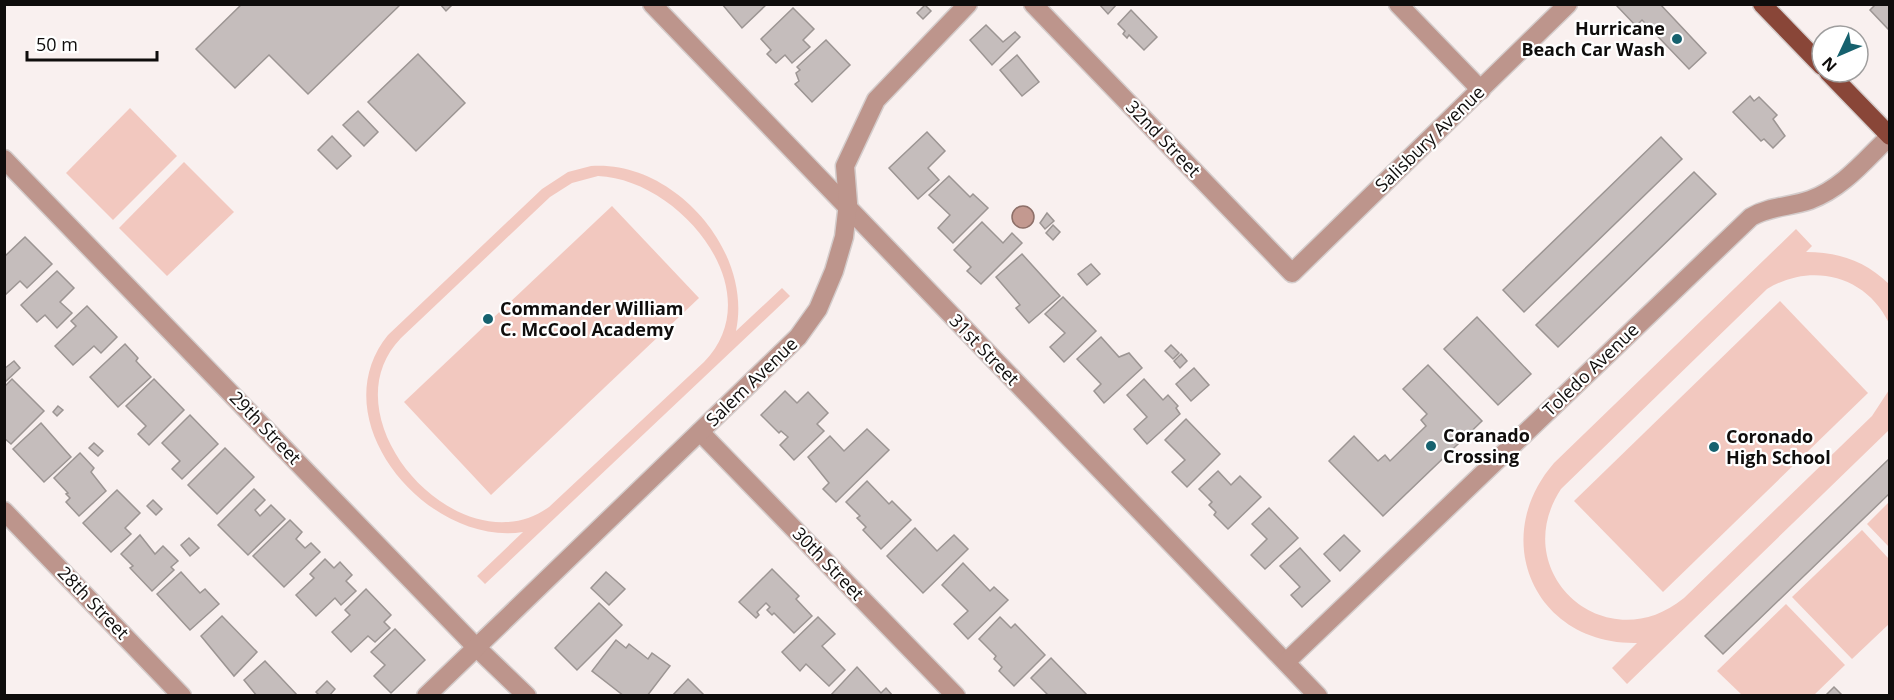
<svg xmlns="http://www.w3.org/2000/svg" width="1894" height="700" font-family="'Open Sans',sans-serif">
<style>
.green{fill:#f2c8bf;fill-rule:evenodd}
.water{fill:#c39990;stroke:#8d6f68;stroke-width:1.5}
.building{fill:#c5bdbc;stroke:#9c9593;stroke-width:1.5}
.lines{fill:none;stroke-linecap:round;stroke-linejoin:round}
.minor-casing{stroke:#d4cccb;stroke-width:21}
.major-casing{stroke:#d4cccb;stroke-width:21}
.minor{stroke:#bd958c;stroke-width:18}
.major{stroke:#894638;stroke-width:18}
.poi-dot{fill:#16616e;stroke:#fff;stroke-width:2}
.labels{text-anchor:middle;stroke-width:4.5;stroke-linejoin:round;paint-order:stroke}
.poi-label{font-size:18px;font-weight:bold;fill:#0f0d0c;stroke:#fff;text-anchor:start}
.street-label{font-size:18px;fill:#0f0d0c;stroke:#fff}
</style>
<rect width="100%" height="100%" fill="#f9f0ef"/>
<g class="green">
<path d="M130 108 177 156 113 220 66 173Z"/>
<path d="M184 162 234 212 167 276 119 228Z"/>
<path d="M591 166C674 160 753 251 736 331L782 288 790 296 485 584 477 576 523 532C428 547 319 420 388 335L542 189 568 172ZM598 176C679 179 773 291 704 362L549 507C460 571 323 418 401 338L550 197 572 183Z"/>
<path d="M612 206 699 298 491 495 404 402Z"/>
<path d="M1796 229 1812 246 1806 252C1839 252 1865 261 1889 284V323C1866 275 1811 262 1767 289L1561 489C1506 573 1606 662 1684 598L1872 416 1889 390V430L1627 684 1612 668 1637 643C1535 645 1488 539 1554 463Z"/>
<path d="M1780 301 1868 393 1663 592 1574 501Z"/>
<path d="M1889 502V547L1867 524Z"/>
<path d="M1862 530 1889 559V624L1852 659 1792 597Z"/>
<path d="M1786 604 1845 665 1814 695H1742L1717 671Z"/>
</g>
<circle class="water" cx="1023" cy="217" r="11"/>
<g class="building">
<path d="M242 4H401L308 94 269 55 235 88 196 49Z"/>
<path d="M440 4H453L446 11Z"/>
<path d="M722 4H767L742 28Z"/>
<path d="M1099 4H1117L1108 14Z"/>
<path d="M1660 4 1706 53 1689 69 1642 20 1636 26 1616 5Z"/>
<path d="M1876 4H1890V31L1870 10Z"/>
<path d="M925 5 931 11 923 19 917 13Z"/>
<path d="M793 8 814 29 803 40 810 47 792 63 785 55 776 63 767 54 771 50 761 39Z"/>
<path d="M1131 10 1157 37 1144 50 1129 35 1127 38 1123 34 1125 31 1118 24Z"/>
<path d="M986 25 1003 42 1015 32 1020 37 992 65 970 40Z"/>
<path d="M826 40 850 65 812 102 795 84 799 81 796 73 800 70 797 67Z"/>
<path d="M418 54 465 103 416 151 368 102Z"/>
<path d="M1017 55 1039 82 1022 96 1000 70Z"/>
<path d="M1750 96 1754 101 1759 97 1777 115 1773 119 1785 136 1773 148 1764 139 1761 141 1733 112Z"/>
<path d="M358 111 378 132 364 146 343 125Z"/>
<path d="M927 132 945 151 928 168 939 180 918 199 889 168Z"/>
<path d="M332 136 351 156 337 169 318 150Z"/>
<path d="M1661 137 1682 159 1524 312 1503 290Z"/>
<path d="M1694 172 1716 194 1558 347 1536 325Z"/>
<path d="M949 176 970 197 973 194 988 208 953 243 938 228 950 215 929 195Z"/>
<path d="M1047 213 1054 221 1045 229 1040 223Z"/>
<path d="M982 222 1003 243 1012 233 1022 243 981 284 967 271 971 267 954 250Z"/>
<path d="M1053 225 1060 232 1053 240 1046 233Z"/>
<path d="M25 237 52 264 27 288 20 281 5 295 4 257Z"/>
<path d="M1022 254 1060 296 1029 323 1016 308 1020 305 996 277Z"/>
<path d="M1091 264 1100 274 1087 285 1078 274Z"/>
<path d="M57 271 74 288 60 302 72 313 57 328 45 315 37 322 21 305Z"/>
<path d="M1063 297 1096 331 1064 362 1050 347 1065 333 1045 314Z"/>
<path d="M87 306 117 337 101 353 94 346 73 365 55 346 76 326 71 321Z"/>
<path d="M1477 317 1531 374 1498 405 1444 349Z"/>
<path d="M1101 337 1119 357 1129 353 1142 368 1104 403 1094 391 1101 384 1077 359Z"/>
<path d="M125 344 138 358 136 361 151 377 118 407 90 377Z"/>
<path d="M1171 345 1179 353 1173 359 1165 351Z"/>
<path d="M1181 354 1187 361 1180 368 1174 361Z"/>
<path d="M14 361 20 368 4 383V369Z"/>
<path d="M1428 365 1482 421 1383 516 1329 461 1354 436 1378 461 1385 455 1390 461 1426 426 1421 420 1427 414 1403 389Z"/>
<path d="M1194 368 1209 385 1191 401 1176 384Z"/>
<path d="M12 379 44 411 11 444 4 438V387Z"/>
<path d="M154 379 184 410 149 445 138 434 146 426 126 406Z"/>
<path d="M1144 379 1163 400 1168 395 1178 406 1176 408 1180 414 1147 444 1134 429 1147 417 1127 395Z"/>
<path d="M785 391 797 403 808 392 828 413 817 424 824 431 794 460 780 445 788 437 781 431 779 433 761 415Z"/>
<path d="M58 406 63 410 57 416 53 412Z"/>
<path d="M190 415 218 444 182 479 172 469 180 461 162 443Z"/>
<path d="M1186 419 1220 454 1187 487 1172 472 1185 460 1165 440Z"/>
<path d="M41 423 71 457 44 482 13 449Z"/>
<path d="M867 429 889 450 836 502 823 489 829 483 808 457 830 436 844 451Z"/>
<path d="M94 443 103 451 98 456 89 448Z"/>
<path d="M225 448 254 477 217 514 188 485Z"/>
<path d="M80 453 94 468 91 472 106 491 79 516 66 502 70 498 66 494 68 493 54 478Z"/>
<path d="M1890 458V493L1723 654 1705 636Z"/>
<path d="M1218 471 1231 485 1240 476 1261 497 1228 529 1214 515 1216 512 1209 505 1212 502 1199 489Z"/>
<path d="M867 481 889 504 892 501 911 520 881 549 863 530 866 527 857 518 860 516 846 502Z"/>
<path d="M254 489 265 500 255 510 260 516 271 505 285 519 248 555 218 525Z"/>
<path d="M117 490 140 513 125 528 131 534 111 552 83 523Z"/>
<path d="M153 500 162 509 156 515 147 506Z"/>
<path d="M1269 508 1298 538 1265 569 1251 555 1267 539 1252 524Z"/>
<path d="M290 520 302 532 296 539 305 548 311 543 320 552 284 587 253 556Z"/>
<path d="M915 528 937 551 954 535 968 549 923 593 887 556Z"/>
<path d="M140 535 155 554 163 546 178 561 171 567 174 570 152 591 130 568 133 566 121 554Z"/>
<path d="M1344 535 1360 551 1340 571 1324 554Z"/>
<path d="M189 538 199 548 190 556 181 545Z"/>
<path d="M1300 548 1330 581 1302 607 1291 595 1300 587 1280 566Z"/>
<path d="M325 559 334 568 340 562 352 575 346 581 356 591 341 605 335 598 316 616 296 595 314 578 310 574Z"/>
<path d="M963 563 990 591 994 587 1008 600 968 639 954 624 968 611 942 585Z"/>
<path d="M772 569 799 596 796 599 812 616 794 633 774 613 772 615 767 610 770 607 766 603 757 612 759 615 756 618 739 602Z"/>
<path d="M181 572 200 593 205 589 219 604 190 630 157 594Z"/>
<path d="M606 572 625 589 609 605 591 588Z"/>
<path d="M366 589 391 615 384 622 390 628 375 642 368 636 351 652 332 632 350 615 345 610Z"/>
<path d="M599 603 622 625 577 670 555 648Z"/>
<path d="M222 616 257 652 234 676 201 636Z"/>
<path d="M818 617 835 634 822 646 845 670 829 686 806 664 800 671 782 652Z"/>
<path d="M1000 617 1011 628 1015 624 1045 655 1014 686 999 671 1002 667 994 659 996 656 979 639Z"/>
<path d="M395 629 425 660 391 693 374 676 385 665 371 652Z"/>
<path d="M616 640 626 648 629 644 648 659 652 653 670 666 647 696H624L592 671Z"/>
<path d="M1051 658 1088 696H1049L1031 678Z"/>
<path d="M265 661 298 696H257L244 680Z"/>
<path d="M857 667 881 693 886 688 893 696H830Z"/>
<path d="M688 679 705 696H672Z"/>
<path d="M327 681 335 689 329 696H320L316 692Z"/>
<path d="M1834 687 1843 696H1825Z"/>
</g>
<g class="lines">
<defs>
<g id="minor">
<path d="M652 4 1318 696"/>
<path d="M1033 4 1292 273 1568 4"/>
<path d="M1398 4 1481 90"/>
<path d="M4 159 476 647 527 696"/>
<path d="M700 432 956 696"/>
<path d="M4 511 182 696"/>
<path d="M1286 662 1751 217C1770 206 1790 207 1810 200 1843 188 1865 160 1890 136"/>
<path d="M426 696 798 337 818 309 834 271 844 237 848 203 845 166 876 100 968 4"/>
</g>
<g id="major">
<path d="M1762 4 1822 66"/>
<path d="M1828 72 1890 136"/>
</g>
</defs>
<use href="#minor" class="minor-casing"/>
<use href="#major" class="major-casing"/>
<use href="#minor" class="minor"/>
<use href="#major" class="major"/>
</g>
<g class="poi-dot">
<circle cx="1677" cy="39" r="6"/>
<circle cx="488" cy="319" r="6"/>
<circle cx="1431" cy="446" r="6"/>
<circle cx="1714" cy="447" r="6"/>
</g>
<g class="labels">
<g class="poi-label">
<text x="1665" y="35" text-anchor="end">Hurricane<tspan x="1665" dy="21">Beach Car Wash</tspan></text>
<text x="500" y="315">Commander William<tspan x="500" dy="21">C. McCool Academy</tspan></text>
<text x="1443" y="442">Coranado<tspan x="1443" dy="21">Crossing</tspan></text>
<text x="1726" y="443">Coronado<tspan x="1726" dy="21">High School</tspan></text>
</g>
<g class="street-label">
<text transform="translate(1163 139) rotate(46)" y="6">32nd Street</text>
<text transform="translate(1430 139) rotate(-44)" y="6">Salisbury Avenue</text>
<text transform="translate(984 350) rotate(46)" y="6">31st Street</text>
<text transform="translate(1591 370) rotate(-44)" y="6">Toledo Avenue</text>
<text transform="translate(752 382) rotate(-44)" y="6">Salem Avenue</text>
<text transform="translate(265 428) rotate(46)" y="6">29th Street</text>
<text transform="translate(828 564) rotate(46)" y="6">30th Street</text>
<text transform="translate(93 603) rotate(46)" y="6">28th Street</text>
</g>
</g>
<rect width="1894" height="700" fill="none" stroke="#0f0d0c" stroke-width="12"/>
<g transform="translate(1840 54) rotate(226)"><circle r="28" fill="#ffffff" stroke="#9f9e9e" stroke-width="1.5"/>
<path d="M0-4.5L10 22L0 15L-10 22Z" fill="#16616e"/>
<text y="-9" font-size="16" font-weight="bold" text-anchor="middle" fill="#0f0d0c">N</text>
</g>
<path d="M27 51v9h130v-9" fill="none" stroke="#0f0d0c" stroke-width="3"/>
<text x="36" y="51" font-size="18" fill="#0f0d0c" stroke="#ffffff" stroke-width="4.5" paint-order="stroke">50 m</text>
</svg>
